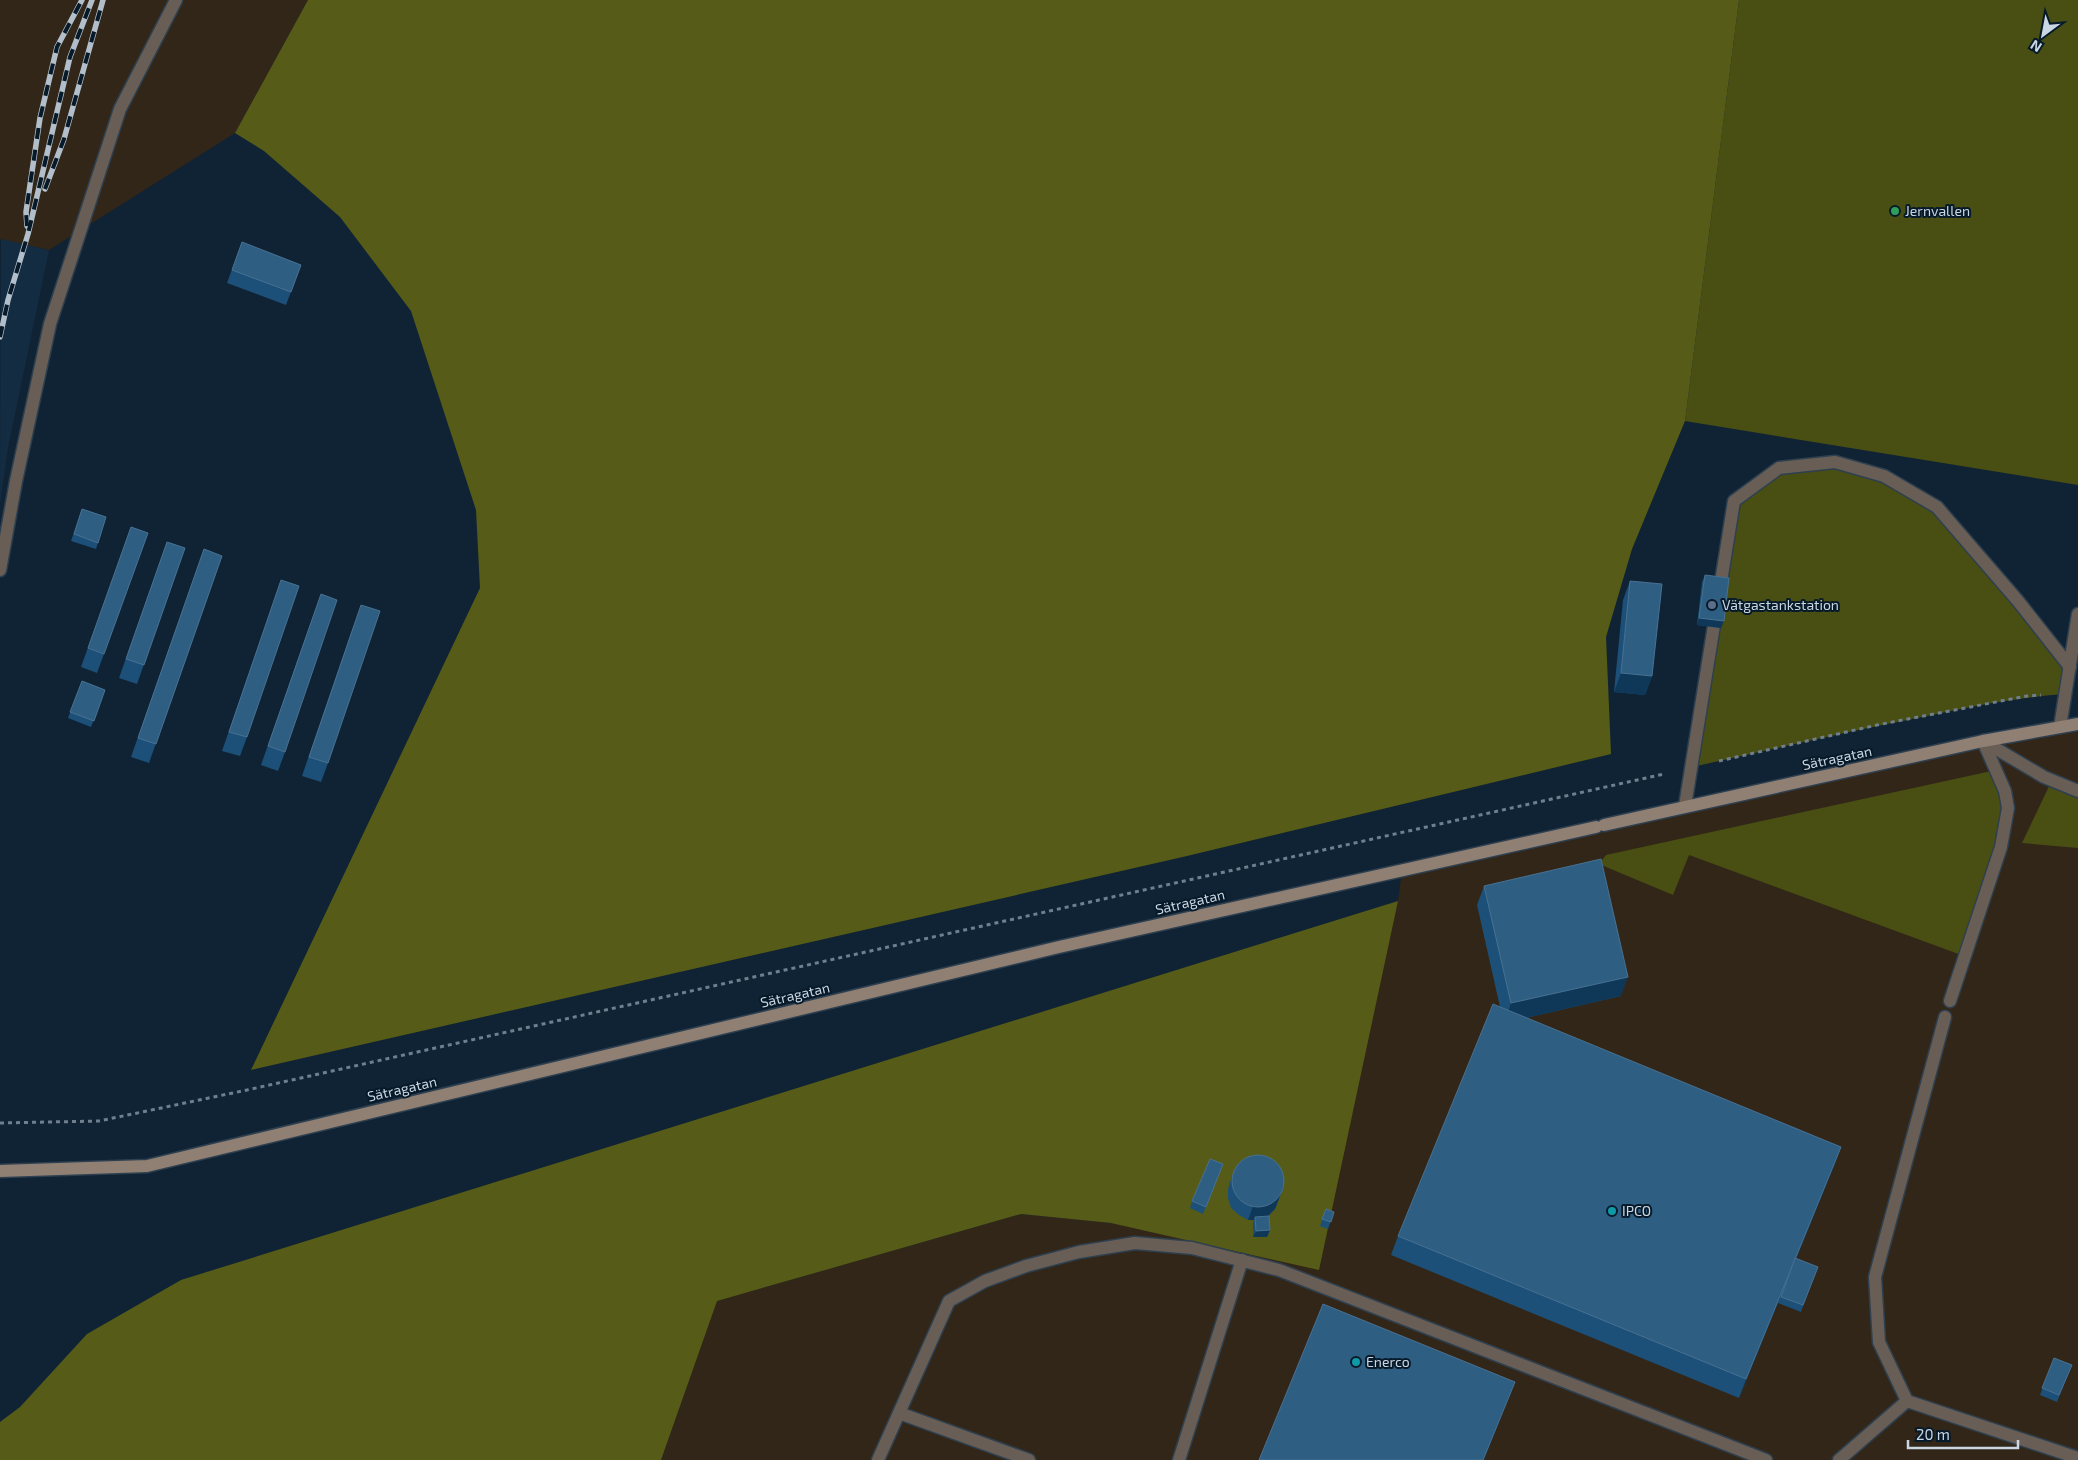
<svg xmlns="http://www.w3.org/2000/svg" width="2078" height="1460" font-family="'Exo 2',sans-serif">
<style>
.built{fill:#132c42}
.industrial{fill:#322618}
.green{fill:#494e12}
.forest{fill:#565c17}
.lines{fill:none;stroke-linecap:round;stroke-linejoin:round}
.lane-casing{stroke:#2e4050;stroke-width:15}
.street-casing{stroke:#2e4050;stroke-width:15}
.secondary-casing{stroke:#2e4050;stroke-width:15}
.path{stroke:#6f7f8d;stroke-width:3;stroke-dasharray:4 4;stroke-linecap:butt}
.lane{stroke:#685e55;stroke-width:12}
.street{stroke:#685e55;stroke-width:12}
.secondary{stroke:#907f73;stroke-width:12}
.rail-casing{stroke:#b2bfcb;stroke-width:5.5}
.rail{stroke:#071a2a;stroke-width:4;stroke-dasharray:11;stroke-linecap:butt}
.wall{fill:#1c5078}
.shaded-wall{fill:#0f3858}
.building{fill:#2f5e83;stroke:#477192}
.leisure-dot{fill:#2e9e5b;stroke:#071a2a;stroke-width:2}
.service-dot{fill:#5c6f8a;stroke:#071a2a;stroke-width:2}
.culture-dot{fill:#0f9aa8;stroke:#071a2a;stroke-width:2}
.labels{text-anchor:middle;stroke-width:4;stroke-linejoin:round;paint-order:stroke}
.poi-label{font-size:14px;fill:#cad6e1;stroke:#071a2a;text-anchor:start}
.street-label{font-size:14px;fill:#cad6e1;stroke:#071a2a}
</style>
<rect width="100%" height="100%" fill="#102334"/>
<path class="built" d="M1 239 49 250 8 448 0 504Z"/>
<g class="industrial">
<path d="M0 0H308L235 133 49 250 1 239 0 240Z"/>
<path d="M2078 724V1460H661L716 1301 1021 1214 1111 1223 1398 901 1402 870Z"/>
</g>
<g class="green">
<path d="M1739 0H2078V485L1685 421Z"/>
<path d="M1835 462 1884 476 1937 507 2070 667 2066 694C2019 697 1973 706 1927 716 1848 731 1770 750 1692 767L1734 501 1779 468Z"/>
<path d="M1996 770 2008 808 1964 956 1689 855 1673 895 1599 864 1606 855Z"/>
<path d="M2052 780 2078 791V848L2022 843Z"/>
</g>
<g class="forest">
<path d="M308 0H1739L1685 421 1632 549 1606 637 1611 754 1187 856 251 1070 480 588 476 510 411 311 340 217 264 151 235 133Z"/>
<path d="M1398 901 1319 1270 1111 1223 1021 1214 717 1301 661 1460H0V1422L20 1407 87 1334 181 1280Z"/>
</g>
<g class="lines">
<defs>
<g id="lane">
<path d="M0 570 16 481 50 324 120 109 176 0"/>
<path d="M2060 727 2078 614"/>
<path d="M1685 806 1734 501 1779 468 1835 462 1884 476 1937 507 2018 601 2070 667"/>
<path d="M1950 1001 2001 847 2008 808 2005 791 1983 741"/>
<path d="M1907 1401 2078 1458"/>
<path d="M899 1413 1029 1460"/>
<path d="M878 1460 949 1301 985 1281 1026 1266 1079 1252 1135 1243 1192 1248 1279 1270 1766 1460"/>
<path d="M1179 1460 1242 1260"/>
<path d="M1839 1460 1907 1401 1879 1342 1875 1277 1945 1017"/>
</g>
<path id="street" d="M1983 741 2044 777 2078 791"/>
<g id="secondary">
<path d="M1604 825 1983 741 2078 724"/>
<path d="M0 1171 147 1166 1059 947 1596 827"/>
</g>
</defs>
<use href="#lane" class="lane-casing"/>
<use href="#street" class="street-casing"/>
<use href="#secondary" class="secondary-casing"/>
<g class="path">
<path d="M1719 761 1877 725 2027 696 2041 695"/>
<path d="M0 1123 99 1121 247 1090 1664 774"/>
</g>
<use href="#lane" class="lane"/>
<use href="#street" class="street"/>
<use href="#secondary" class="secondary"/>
<defs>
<g id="rail">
<path d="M45 189 64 139 103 0"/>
<path d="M27 226 26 212 40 118 57 47 82 0"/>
<path d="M0 337 8 300 28 234 70 57 92 0"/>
</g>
</defs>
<use href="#rail" class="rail-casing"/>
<use href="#rail" class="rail"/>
</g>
<g class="wall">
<path d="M242 242 301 265 286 305 227 283Z"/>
<path d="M82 509 106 517 96 549 71 541Z"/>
<path d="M131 527 148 533 97 673 81 667Z"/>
<path d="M167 542 185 548 137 684 119 678Z"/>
<path d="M204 549 222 556 149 763 131 757Z"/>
<path d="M1705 575 1721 628 1697 625 1702 582Z"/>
<path d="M281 580 247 737 240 756 222 751Z"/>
<path d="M1630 581 1652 676 1645 695 1614 692 1623 600Z"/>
<path d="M314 613 285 752 278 771 261 765Z"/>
<path d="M354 624 328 763 321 782 302 776Z"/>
<path d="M82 681 105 690 91 727 68 718Z"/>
<path d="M1484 886 1621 996 1526 1018 1841 1147 1834 1166 1796 1259 1818 1267 1801 1312 1778 1303 1780 1298 1739 1398 1391 1255 1398 1236 1500 1007 1477 905Z"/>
<path d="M1223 1164 1203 1214 1190 1208 1192 1201Z"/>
<path d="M1232 1176 1279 1199 1275 1209 1268 1216H1266L1270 1230 1267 1237H1253V1223L1254 1220H1248L1239 1215 1231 1208 1228 1198V1189Z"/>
<path d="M1326 1209 1334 1212 1328 1229 1320 1226Z"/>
<path d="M2054 1358 2072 1365 2057 1402 2040 1395Z"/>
</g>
<g class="shaded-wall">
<path d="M1699 618 1724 621 1721 628 1697 625Z"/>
<path d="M1621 673 1652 676 1645 695 1614 692Z"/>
<path d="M1628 977 1621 996 1504 1023 1511 1003Z"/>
<path d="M1841 1147 1834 1166 1739 1398 1746 1379Z"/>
<path d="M1284 1186 1275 1209 1268 1216 1258 1220 1255 1217 1254 1220H1248L1253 1206Z"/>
<path d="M1270 1230 1267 1237H1253L1256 1231Z"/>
<path d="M1515 1382 1484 1460H1483Z"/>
</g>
<g class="building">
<path d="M242 242 301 265 291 292 232 270Z"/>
<path d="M82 509 106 517 98 543 74 534Z"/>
<path d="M131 527 148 533 104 654 88 648Z"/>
<path d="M167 542 185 548 144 665 126 659Z"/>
<path d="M204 549 222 556 156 744 138 738Z"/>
<path d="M1705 575 1729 578 1724 621 1699 618Z"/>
<path d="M281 580 299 586 247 737 229 732Z"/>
<path d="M1630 581 1662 584 1652 676 1621 673Z"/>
<path d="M321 594 337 600 285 752 268 746Z"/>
<path d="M361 605 380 611 328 763 309 757Z"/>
<path d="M82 681 105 690 94 721 70 712Z"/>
<path d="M1601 859 1628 977 1511 1003 1484 886Z"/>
<path d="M1493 1004 1841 1147 1746 1379 1398 1236Z"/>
<circle cx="1258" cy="1181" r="26"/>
<path d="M1210 1159 1223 1164 1206 1207 1192 1201Z"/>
<path d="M1326 1209 1334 1212 1331 1222 1322 1219Z"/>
<path d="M1269 1216 1270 1230 1256 1231 1255 1217Z"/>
<path d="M1795 1258 1818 1267 1803 1305 1781 1297Z"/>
<path d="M1323 1304 1515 1382 1483 1460H1259Z"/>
<path d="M2054 1358 2072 1365 2059 1395 2042 1388Z"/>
</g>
<circle class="leisure-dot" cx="1895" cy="211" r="5"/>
<circle class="service-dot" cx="1712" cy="605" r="5"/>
<g class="culture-dot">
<circle cx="1612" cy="1211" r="5"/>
<circle cx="1356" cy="1362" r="5"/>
</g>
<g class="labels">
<g class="poi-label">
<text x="1905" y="216">Jernvallen</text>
<text x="1722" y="610">Vätgastankstation</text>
<text x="1622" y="1216">IPCO</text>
<text x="1366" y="1367">Enerco</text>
</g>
<g class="street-label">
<text transform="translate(1837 758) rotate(-12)" y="5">Sätragatan</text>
<text transform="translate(1190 902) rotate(-13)" y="5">Sätragatan</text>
<text transform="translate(795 995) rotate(-13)" y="5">Sätragatan</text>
<text transform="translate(402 1089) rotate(-13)" y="5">Sätragatan</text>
</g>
</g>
<g transform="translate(2043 35) rotate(212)" stroke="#071a2a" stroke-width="4" paint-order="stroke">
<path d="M0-4L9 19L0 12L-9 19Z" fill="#cad6e1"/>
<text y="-8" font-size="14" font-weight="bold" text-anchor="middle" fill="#cad6e1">N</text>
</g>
<path d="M1908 1440v8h110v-8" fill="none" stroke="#cad6e1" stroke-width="2.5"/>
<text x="1916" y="1440" font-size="15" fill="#cad6e1" stroke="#071a2a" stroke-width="4" paint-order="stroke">20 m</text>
</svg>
